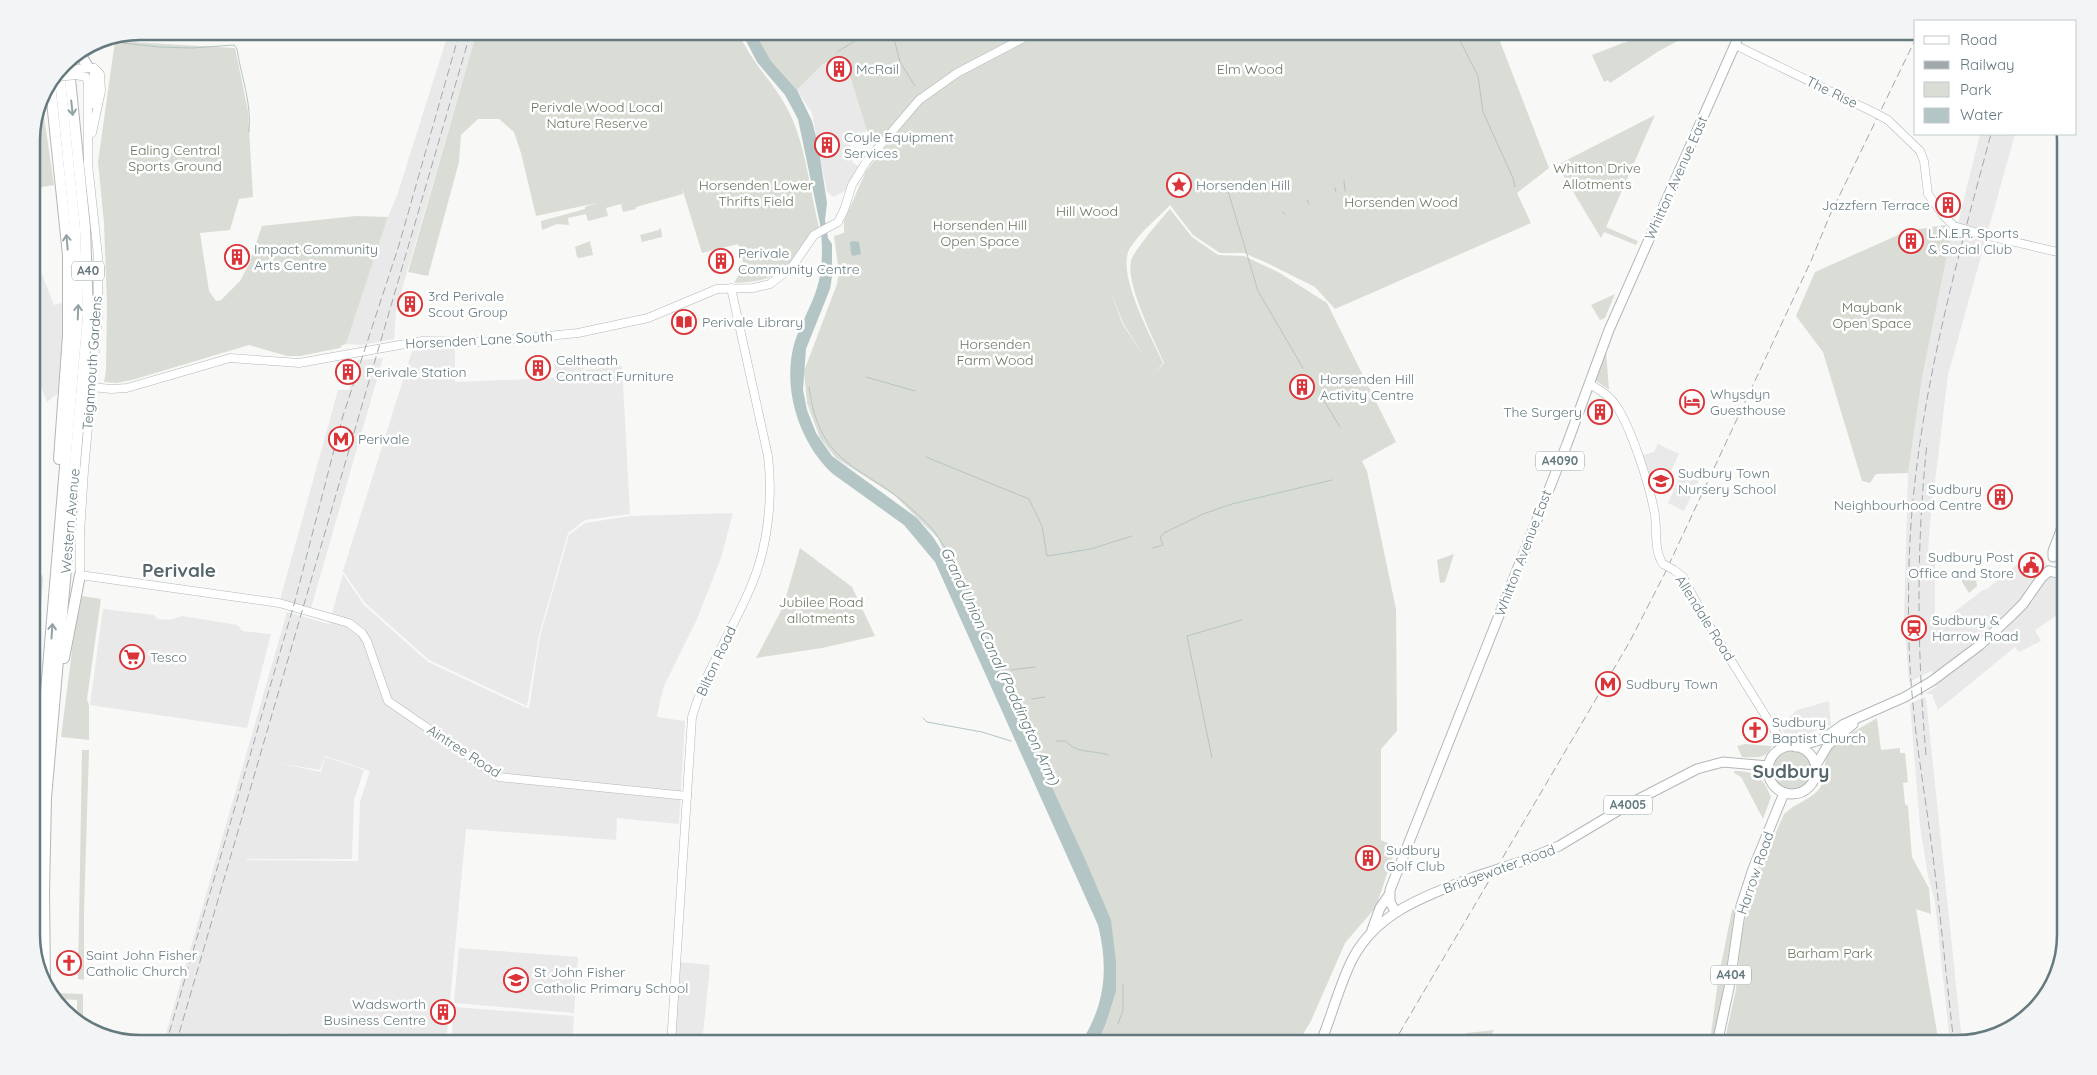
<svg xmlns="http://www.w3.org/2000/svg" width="2097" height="1075" font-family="Quicksand,sans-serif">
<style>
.built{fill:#e9e9e9;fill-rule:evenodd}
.green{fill:#daddd5;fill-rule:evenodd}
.water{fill:#b4c5c5}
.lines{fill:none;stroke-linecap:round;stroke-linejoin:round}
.stream{stroke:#b4c5c5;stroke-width:1}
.secondary-casing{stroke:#b0b8ba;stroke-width:9}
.primary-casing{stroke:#b1b8ba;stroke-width:11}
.highway-casing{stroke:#b1b7b9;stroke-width:12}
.secondary{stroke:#fff;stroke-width:8}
.primary{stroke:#fff;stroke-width:9}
.highway{stroke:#fff;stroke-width:10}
.rail{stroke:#9fa9ac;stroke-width:1;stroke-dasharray:8 4;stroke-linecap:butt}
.secondary-bridge-casing{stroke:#b0b8ba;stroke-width:9;stroke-linecap:butt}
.primary-bridge-casing{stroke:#b1b8ba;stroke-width:11;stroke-linecap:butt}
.secondary-bridge{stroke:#fff;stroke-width:8}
.primary-bridge{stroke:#fff;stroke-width:9}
.oneway{stroke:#93a2a5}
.labels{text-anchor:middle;stroke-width:5;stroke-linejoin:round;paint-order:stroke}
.shield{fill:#fff;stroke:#93a2a5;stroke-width:1}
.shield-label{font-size:12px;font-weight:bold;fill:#657a7f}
.poi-label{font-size:14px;fill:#657a7f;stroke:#fff;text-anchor:start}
.park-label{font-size:14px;fill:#6c7863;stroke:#fff}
.street-label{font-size:14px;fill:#657a7f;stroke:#fff}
.water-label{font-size:15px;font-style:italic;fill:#5f7979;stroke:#fff}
.district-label{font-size:19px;font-weight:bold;fill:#56676b;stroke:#fff}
.rim{fill:none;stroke:#657a7f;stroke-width:2.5}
</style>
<rect width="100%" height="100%" fill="#f8f8f6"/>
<g class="built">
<path d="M449 31H477L396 310 394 339 362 345 346 344 388 217 397 196Z"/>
<path d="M845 60 867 131 849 139 853 163 859 167 848 189 834 197 827 192 812 113 797 90 824 63Z"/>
<path d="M1980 134H2015L1948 375 1930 523 1928 551 1935 553V625L1941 622 1983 590 1987 589 2032 552 2041 555 2058 583 2066 579V609L2035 630 2041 641 2019 652 2015 647 1938 710 1932 694H1925L1937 686 1932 671 1909 682 1904 619 1908 473 1922 378 1952 231 1958 223Z"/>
<path d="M42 274 54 305 65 302 58 393 47 402 31 362V277Z"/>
<path d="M455 344V382L555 378 554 361 582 358 584 370 622 366 630 514 585 520 568 533 539 635 527 706 429 660 365 603 343 571 412 351Z"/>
<path d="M383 358 311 608 280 600 338 390H349L358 360Z"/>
<path d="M1658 444 1679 454 1664 486 1654 487 1643 455 1654 452Z"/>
<path d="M1682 472 1699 480 1684 511 1668 503Z"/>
<path d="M733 513 721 558 697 619 664 686 660 701 657 717 685 721 679 824 617 818 616 840 466 829 446 1044H290L287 1033 202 1044H163L287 612 329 624 343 574 364 605 428 662 529 709 540 636 569 535 585 523 630 516ZM325 756 370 771 360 802 358 861 246 860 247 859H352L354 800 364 770 325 757 321 772 278 763 320 770Z"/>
<path d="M103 609 154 615 157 619 170 620 182 616 238 625 242 631 271 634 247 728 90 705Z"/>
<path d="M1924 697 1926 698 1962 1042 1958 1044H1950L1935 902 1928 876 1920 826 1910 704Z"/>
<path d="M1829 701 1831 725 1794 739 1787 738 1780 726 1797 710Z"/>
<path d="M459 948 578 957 574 1013 454 1003Z"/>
<path d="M677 962 710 965 702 1044H672Z"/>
<path d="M454 1007 574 1016 572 1044H451Z"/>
<path d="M285 1036 287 1044H222Z"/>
</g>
<g class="green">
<path d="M477 31H738C750 62 775 83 789 112 806 146 810 191 819 227 787 267 789 280 734 283L744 266 738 244 702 253 682 188 683 194 636 207V209L623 212 621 204 606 208 608 216 588 221 586 214 568 218 569 225 557 224 542 230 541 221 585 209V207L597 203 536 216 521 153 514 132 499 119H478L461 135 459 162 428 276 408 272Z"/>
<path d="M754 31H1029L955 69 924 92 880 139 867 131 845 60 824 63 797 90 771 61Z"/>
<path d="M1044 31H1496L1549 168 1517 193 1531 223 1335 309 1315 287 1267 263 1244 253H1220L1193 235 1170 205C1157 219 1140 232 1130 248 1115 272 1152 338 1163 363L1154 374 1164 363C1155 342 1125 283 1131 261 1134 250 1161 219 1170 209L1192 237 1218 255 1244 256 1278 272 1327 303 1396 442 1362 461 1367 471 1396 609 1397 731 1381 749V840L1396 847 1376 907 1345 943 1311 1021 1297 1044H1093L1105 1027 1116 980 1112 937 1043 774 1046 755 1032 749 938 538 894 495 836 458 820 438 807 403 804 371 837 284 839 272 834 236 844 233V221L866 171 923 100 983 62ZM1110 289 1123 323 1147 362 1122 323Z"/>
<path d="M1654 31H1696L1659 51 1610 83 1608 80 1604 82 1592 55Z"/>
<path d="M115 41 235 48 248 111 253 197 239 199 230 230 200 233 209 291 216 301 221 300 240 281 250 262 251 263 250 261 262 226 356 216 388 217 346 344 342 345 340 348 300 356H287L249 345 132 380 116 383 104 382 106 371 107 304 104 223 98 162Z"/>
<path d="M41 96 54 185 31 189V133Z"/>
<path d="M1655 115 1606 227 1638 241 1636 245 1604 232 1601 238 1557 165Z"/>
<path d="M1945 225 1952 231 1922 378 1908 473 1876 474 1870 483 1862 481 1823 352 1796 316 1815 272 1907 231Z"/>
<path d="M659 228 661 229 662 237 642 242 640 235 659 230Z"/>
<path d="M590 241 593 255 579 258 577 257 575 247Z"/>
<path d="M1615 294 1605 318 1600 320 1591 305Z"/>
<path d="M1606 351 1609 390 1595 380Z"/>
<path d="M800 548 852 587 875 636 822 648 756 658 783 607Z"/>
<path d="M31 550 43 578 31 745Z"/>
<path d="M1454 554 1445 582 1440 583 1437 560Z"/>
<path d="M1968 570 1976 580 1977 586 1969 593 1962 582 1963 572Z"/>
<path d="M82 596 101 599 87 699 89 705V740L61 737 74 635Z"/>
<path d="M1877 718 1881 750 1900 748V753H1905L1908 782 1903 783 1905 804 1908 806 1912 857 1929 888 1931 914 1916 909 1939 1044H1724L1736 989 1741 938 1751 890 1784 814C1795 803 1812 799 1819 789 1826 781 1823 769 1826 759 1829 743 1863 727 1877 718Z"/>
<path d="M1745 744 1772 746C1766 760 1756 757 1742 757L1737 746Z"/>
<path d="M82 750H89L84 912V980L78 979Z"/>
<circle cx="1793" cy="771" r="20"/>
<path d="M1734 771C1755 771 1763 777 1771 797L1763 819 1741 777 1734 773Z"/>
<path d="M1735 909 1723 993 1714 1034H1711L1718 980 1732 910Z"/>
<path d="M54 993 83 994V1025L77 1020V1000L54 999Z"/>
<path d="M1494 1030 1486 1044H1457L1463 1035 1467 1033Z"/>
</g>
<g class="water">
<path d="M741 31H754L771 61 797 90 812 121 818 144 827 203 825 220 828 238 832 244V277L830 289 806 349 803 390 807 410 816 433 832 456 917 518 933 537 949 562 1034 749 1047 758 1048 762 1043 766 1044 770 1085 859 1111 920 1116 962V991L1105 1026 1096 1044H1080C1105 1006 1109 969 1098 925L935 562 904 525 833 474C799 443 781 387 795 341 801 323 811 307 817 288 823 269 823 245 820 224L798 119 785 95 757 62Z"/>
<path d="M854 241 859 242 861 254 853 256 851 254 850 242Z"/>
</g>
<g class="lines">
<g class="stream">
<path d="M892 31 900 62 915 86"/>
<path d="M1455 31 1478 76 1483 112 1513 178 1515 187"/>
<path d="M116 36 123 43 159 47 192 48 234 45 237 49C241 77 252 102 249 132"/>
<path d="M837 52 871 31"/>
<path d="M1344 181 1345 191"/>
<path d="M1335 188 1336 192"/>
<path d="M1228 191 1258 291 1303 368"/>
<path d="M1307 200 1309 204"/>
<path d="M1282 212 1285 214"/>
<path d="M866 377 915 391"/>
<path d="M809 387C820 470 865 464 915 512 921 518 929 524 934 531 965 574 981 624 1003 671"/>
<path d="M1320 394 1340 427"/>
<path d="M926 457 1029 499 1042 526 1047 556 1091 549 1132 536"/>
<path d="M1153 548 1163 545 1160 537 1164 533 1203 514 1232 504 1332 480"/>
<path d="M1011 670 1035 667"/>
<path d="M1002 671 1007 670"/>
<path d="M1032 699 1045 697"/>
<path d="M923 718 927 722 982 732 1011 741"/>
<path d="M1056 741H1066C1076 754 1095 750 1108 755"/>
<path d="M1212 758 1187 636 1242 620"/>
<path d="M1118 1024 1123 1010V985"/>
</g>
<defs>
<g id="secondary">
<path d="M1735 45 1875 113"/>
<path d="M71 69 94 68 100 74 101 91 92 133"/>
<path d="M76 75 86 77 88 83V164L98 256V316L84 471 80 533V575L279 603 349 623 362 633 367 641 388 701 499 777 687 796"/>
<path d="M93 104 94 68"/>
<path d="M1888 120 1920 151 1924 161 1928 194 1943 215 1954 226"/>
<path d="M1985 235 2066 254"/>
<path d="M1590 384C1599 390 1608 394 1614 403 1631 425 1650 487 1655 515 1657 531 1654 551 1663 564"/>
<path d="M92 387 111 389 127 388 230 358 299 363 422 341 486 342 578 333 648 318 717 289 753 288 770 284 792 267 814 235 838 222 844 210 852 185 866 162 919 100 957 73 1037 31"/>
<path d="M1674 570 1683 577 1704 617 1785 747"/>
<path d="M671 1044 692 717C706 669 733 630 752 584 768 546 773 497 768 456L731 288"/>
</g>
<g id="primary">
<path d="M2053 557V551L2066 517"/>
<path d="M2049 571 2058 573 2063 565"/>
<circle cx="1792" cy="770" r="24"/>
<path d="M1796 747 1823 739 1844 724 1905 697 1932 681 1980 645 2010 617 2023 604 2042 577 2049 571"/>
<path d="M1816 765 1828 745 1853 724"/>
<path d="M1526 860 1559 846 1631 803 1697 769 1723 762 1768 766"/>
<path d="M1395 911 1390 902V890L1567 444 1609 330 1741 31"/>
<path d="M1372 930 1380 908 1389 895"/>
<path d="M1320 1044C1332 1016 1339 985 1353 958 1378 911 1428 895 1474 877"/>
<path d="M1717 1044 1729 988 1741 906 1753 869 1784 793"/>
</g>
<g id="highway">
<path d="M79 52 88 67"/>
<path d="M50 82 68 255V336L59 459"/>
<path d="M64 658 80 575"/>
<path d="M37 959V798L78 313 75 228 59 69"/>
<path d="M45 983 44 892 46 798 88 315 85 228 68 59"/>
</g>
</defs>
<use href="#secondary" class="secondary-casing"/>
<use href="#primary" class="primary-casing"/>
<use href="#highway" class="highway-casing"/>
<use href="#secondary" class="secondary"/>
<use href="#primary" class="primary"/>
<use href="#highway" class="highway"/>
<g class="rail">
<path d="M1926 755C1917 651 1916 547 1927 443"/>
<path d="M166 1044 295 601 342 419 399 245 460 31"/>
<path d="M176 1044 471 31"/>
<path d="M1393 1044 1629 643 1664 575 1811 261 1830 215 1916 38"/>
<path d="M1954 1044C1946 976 1940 909 1931 841 1925 795 1917 750 1913 704 1908 657 1908 611 1909 565 1913 418 1953 275 1991 134"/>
</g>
<defs>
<g id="secondary-bridge">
<path d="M59 69H71"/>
<path d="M58 77 76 75"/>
<path d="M1875 113 1888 120"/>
<path d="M1954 226 1985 235"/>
<path d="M1663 564 1674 570"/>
</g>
<path id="primary-bridge" d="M1474 877 1526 860"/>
</defs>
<use href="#secondary-bridge" class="secondary-bridge-casing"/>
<use href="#primary-bridge" class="primary-bridge-casing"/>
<use href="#secondary-bridge" class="secondary-bridge"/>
<use href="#primary-bridge" class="primary-bridge"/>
</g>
<defs><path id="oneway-shaft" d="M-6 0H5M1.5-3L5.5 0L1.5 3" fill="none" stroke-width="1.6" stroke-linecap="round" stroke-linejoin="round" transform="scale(1.25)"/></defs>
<g class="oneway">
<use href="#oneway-shaft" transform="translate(72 108) rotate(84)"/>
<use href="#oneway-shaft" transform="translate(67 242) rotate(-95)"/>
<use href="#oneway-shaft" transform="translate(78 312) rotate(-88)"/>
<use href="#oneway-shaft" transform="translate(52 631) rotate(-86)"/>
</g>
<defs>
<symbol id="building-ring" viewBox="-11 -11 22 22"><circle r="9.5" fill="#fff" stroke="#da3338" stroke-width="1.5"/><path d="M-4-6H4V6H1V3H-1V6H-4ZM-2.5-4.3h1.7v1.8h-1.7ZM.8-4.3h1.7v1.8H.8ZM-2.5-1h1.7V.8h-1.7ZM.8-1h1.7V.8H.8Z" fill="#da3338"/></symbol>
<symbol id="sight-ring" viewBox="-11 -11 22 22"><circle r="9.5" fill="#fff" stroke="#da3338" stroke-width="1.5"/><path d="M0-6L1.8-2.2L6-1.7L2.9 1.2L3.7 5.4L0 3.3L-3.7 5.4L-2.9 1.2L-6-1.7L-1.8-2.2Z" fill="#da3338"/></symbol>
<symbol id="library-ring" viewBox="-11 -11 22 22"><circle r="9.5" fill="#fff" stroke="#da3338" stroke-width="1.5"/><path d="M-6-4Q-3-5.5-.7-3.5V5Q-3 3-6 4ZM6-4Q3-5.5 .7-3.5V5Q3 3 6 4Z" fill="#da3338"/></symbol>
<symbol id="hotel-ring" viewBox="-11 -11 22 22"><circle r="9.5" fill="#fff" stroke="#da3338" stroke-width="1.5"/><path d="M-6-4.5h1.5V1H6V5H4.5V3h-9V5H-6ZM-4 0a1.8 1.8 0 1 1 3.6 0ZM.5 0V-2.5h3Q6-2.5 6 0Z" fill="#da3338"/></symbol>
<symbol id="metro-ring" viewBox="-11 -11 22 22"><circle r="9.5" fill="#fff" stroke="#da3338" stroke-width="1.5"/><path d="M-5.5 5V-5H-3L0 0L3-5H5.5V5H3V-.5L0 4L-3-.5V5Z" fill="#da3338"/></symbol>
<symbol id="school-ring" viewBox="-11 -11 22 22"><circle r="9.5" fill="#fff" stroke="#da3338" stroke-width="1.5"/><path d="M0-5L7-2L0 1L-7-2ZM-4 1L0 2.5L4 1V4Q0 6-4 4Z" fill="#da3338"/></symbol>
<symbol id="civic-ring" viewBox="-11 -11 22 22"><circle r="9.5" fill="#fff" stroke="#da3338" stroke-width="1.5"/><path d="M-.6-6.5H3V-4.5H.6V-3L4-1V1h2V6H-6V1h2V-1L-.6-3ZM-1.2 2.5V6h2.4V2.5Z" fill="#da3338"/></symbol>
<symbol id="station-ring" viewBox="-11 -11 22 22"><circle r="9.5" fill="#fff" stroke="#da3338" stroke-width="1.5"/><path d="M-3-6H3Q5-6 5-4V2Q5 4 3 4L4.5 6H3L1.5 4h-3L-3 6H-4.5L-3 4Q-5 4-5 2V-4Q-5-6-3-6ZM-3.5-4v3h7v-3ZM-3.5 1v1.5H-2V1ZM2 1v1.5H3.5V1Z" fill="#da3338"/></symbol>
<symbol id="supermarket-ring" viewBox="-11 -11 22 22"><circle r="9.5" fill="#fff" stroke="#da3338" stroke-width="1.5"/><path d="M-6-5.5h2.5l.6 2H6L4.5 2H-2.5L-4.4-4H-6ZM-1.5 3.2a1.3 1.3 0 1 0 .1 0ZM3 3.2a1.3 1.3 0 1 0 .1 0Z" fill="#da3338"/></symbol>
<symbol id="church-ring" viewBox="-11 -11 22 22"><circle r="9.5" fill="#fff" stroke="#da3338" stroke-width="1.5"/><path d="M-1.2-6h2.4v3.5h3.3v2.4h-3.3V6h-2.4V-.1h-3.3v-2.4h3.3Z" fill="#da3338"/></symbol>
</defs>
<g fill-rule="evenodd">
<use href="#building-ring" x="825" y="55" width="28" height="28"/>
<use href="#building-ring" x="813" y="131" width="28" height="28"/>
<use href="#sight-ring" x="1165" y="171" width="28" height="28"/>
<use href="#building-ring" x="1934" y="191" width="28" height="28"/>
<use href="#building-ring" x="1897" y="227" width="28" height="28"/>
<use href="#building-ring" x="223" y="243" width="28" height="28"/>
<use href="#building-ring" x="707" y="247" width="28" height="28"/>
<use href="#building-ring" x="396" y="290" width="28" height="28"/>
<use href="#library-ring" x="670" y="308" width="28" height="28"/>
<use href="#building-ring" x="524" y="354" width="28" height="28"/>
<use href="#building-ring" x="334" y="358" width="28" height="28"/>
<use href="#building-ring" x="1288" y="373" width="28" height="28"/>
<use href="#hotel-ring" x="1678" y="388" width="28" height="28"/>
<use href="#building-ring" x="1586" y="398" width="28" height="28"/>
<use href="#metro-ring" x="327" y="425" width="28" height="28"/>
<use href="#school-ring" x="1647" y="467" width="28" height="28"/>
<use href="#building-ring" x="1986" y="483" width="28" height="28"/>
<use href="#civic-ring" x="2017" y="551" width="28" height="28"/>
<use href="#station-ring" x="1900" y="614" width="28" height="28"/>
<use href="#supermarket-ring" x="118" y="643" width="28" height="28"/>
<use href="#metro-ring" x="1594" y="670" width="28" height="28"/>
<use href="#church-ring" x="1741" y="716" width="28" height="28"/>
<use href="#building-ring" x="1354" y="844" width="28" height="28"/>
<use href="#church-ring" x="55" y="949" width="28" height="28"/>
<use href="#school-ring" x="502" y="966" width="28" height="28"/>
<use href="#building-ring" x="429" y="998" width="28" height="28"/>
</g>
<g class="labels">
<g class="shield">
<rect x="72" y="261.5" width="32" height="19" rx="4"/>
<rect x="1536" y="451.5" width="48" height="19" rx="4"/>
<rect x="1604" y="795.5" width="48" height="19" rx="4"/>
<rect x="1711" y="965.5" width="40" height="19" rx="4"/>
</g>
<g class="shield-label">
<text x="88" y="275">A40</text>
<text x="1560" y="465">A4090</text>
<text x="1628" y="809">A4005</text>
<text x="1731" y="979">A404</text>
</g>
<g class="poi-label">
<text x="856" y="74">McRail</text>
<text x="844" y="142">Coyle Equipment<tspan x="844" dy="16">Services</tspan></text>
<text x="1196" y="190">Horsenden Hill</text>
<text x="1930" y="210" text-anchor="end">Jazzfern Terrace</text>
<text x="1928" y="238">L.N.E.R. Sports<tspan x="1928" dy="16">&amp; Social Club</tspan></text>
<text x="254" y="254">Impact Community<tspan x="254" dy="16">Arts Centre</tspan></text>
<text x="738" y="258">Perivale<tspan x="738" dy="16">Community Centre</tspan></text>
<text x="428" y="301">3rd Perivale<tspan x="428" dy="16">Scout Group</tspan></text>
<text x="702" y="327">Perivale Library</text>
<text x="556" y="365">Celtheath<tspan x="556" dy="16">Contract Furniture</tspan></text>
<text x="366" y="377">Perivale Station</text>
<text x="1320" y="384">Horsenden Hill<tspan x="1320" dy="16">Activity Centre</tspan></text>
<text x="1710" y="399">Whysdyn<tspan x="1710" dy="16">Guesthouse</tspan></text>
<text x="1582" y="417" text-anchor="end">The Surgery</text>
<text x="358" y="444">Perivale</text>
<text x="1678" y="478">Sudbury Town<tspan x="1678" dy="16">Nursery School</tspan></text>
<text x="1982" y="494" text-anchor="end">Sudbury<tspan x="1982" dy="16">Neighbourhood Centre</tspan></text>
<text x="2014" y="562" text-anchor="end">Sudbury Post<tspan x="2014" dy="16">Office and Store</tspan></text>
<text x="1932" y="625">Sudbury &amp;<tspan x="1932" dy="16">Harrow Road</tspan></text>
<text x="150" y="662">Tesco</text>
<text x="1626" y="689">Sudbury Town</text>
<text x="1772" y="727">Sudbury<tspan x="1772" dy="16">Baptist Church</tspan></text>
<text x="1386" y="855">Sudbury<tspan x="1386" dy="16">Golf Club</tspan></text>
<text x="86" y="960">Saint John Fisher<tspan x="86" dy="16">Catholic Church</tspan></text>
<text x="534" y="977">St John Fisher<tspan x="534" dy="16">Catholic Primary School</tspan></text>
<text x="426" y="1009" text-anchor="end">Wadsworth<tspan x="426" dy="16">Business Centre</tspan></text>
</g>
<g class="park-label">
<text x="1250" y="74">Elm Wood</text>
<text x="597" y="112">Perivale Wood Local<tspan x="597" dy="16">Nature Reserve</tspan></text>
<text x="175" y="155">Ealing Central<tspan x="175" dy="16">Sports Ground</tspan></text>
<text x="1597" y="173">Whitton Drive<tspan x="1597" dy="16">Allotments</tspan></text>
<text x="756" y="190">Horsenden Lower<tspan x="756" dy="16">Thrifts Field</tspan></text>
<text x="1401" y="207">Horsenden Wood</text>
<text x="1087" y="216">Hill Wood</text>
<text x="980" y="230">Horsenden Hill<tspan x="980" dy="16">Open Space</tspan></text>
<text x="1872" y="312">Maybank<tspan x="1872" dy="16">Open Space</tspan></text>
<text x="995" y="349">Horsenden<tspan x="995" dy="16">Farm Wood</tspan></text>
<text x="821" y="607">Jubilee Road<tspan x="821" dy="16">allotments</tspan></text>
<text x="1830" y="958">Barham Park</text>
</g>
<g class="street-label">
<text transform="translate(1832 92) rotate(26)" y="5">The Rise</text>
<text transform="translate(1676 178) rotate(-66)" y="5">Whitton Avenue East</text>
<text transform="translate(479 340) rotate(-3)" y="5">Horsenden Lane South</text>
<text transform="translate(92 363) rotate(-86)" y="5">Teignmouth Gardens</text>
<text transform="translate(70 521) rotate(-85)" y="5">Western Avenue</text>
<text transform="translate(1523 553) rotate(-69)" y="5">Whitton Avenue East</text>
<text transform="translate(1705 618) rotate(58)" y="5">Allendale Road</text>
<text transform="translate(716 661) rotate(-65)" y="5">Bilton Road</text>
<text transform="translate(464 751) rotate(33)" y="5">Aintree Road</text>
<text transform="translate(1499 869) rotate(-20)" y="5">Bridgewater Road</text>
<text transform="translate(1755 873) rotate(-71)" y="5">Harrow Road</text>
</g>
<g class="water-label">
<text transform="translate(1000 666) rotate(65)" y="5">Grand Union Canal (Paddington Arm)</text>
</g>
<g class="district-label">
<text x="179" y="577">Perivale</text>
<text x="1791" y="778">Sudbury</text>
</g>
</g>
<path d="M0 0H2097V1075H0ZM140 40H1957A100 100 0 0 1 2057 140V935A100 100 0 0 1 1957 1035H140A100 100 0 0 1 40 935V140A100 100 0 0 1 140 40Z" fill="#f3f4f5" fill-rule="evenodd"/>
<path class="rim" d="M140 40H1957A100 100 0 0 1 2057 140V935A100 100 0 0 1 1957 1035H140A100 100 0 0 1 40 935V140A100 100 0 0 1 140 40Z"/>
<rect x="1914" y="20" width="162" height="115" fill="#ffffff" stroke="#c1cacc"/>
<rect x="1924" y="36" width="25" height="8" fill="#ffffff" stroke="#c1cacc"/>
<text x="1960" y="45" font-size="15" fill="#657a7f">Road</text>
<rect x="1924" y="61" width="25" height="8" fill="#9fa9ac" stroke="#c1cacc"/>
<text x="1960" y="70" font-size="15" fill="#657a7f">Railway</text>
<rect x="1924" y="82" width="25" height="15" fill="#daddd5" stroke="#c1cacc"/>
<text x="1960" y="95" font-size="15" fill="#657a7f">Park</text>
<rect x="1924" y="108" width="25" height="15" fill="#b4c5c5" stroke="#c1cacc"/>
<text x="1960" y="120" font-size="15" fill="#657a7f">Water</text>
</svg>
